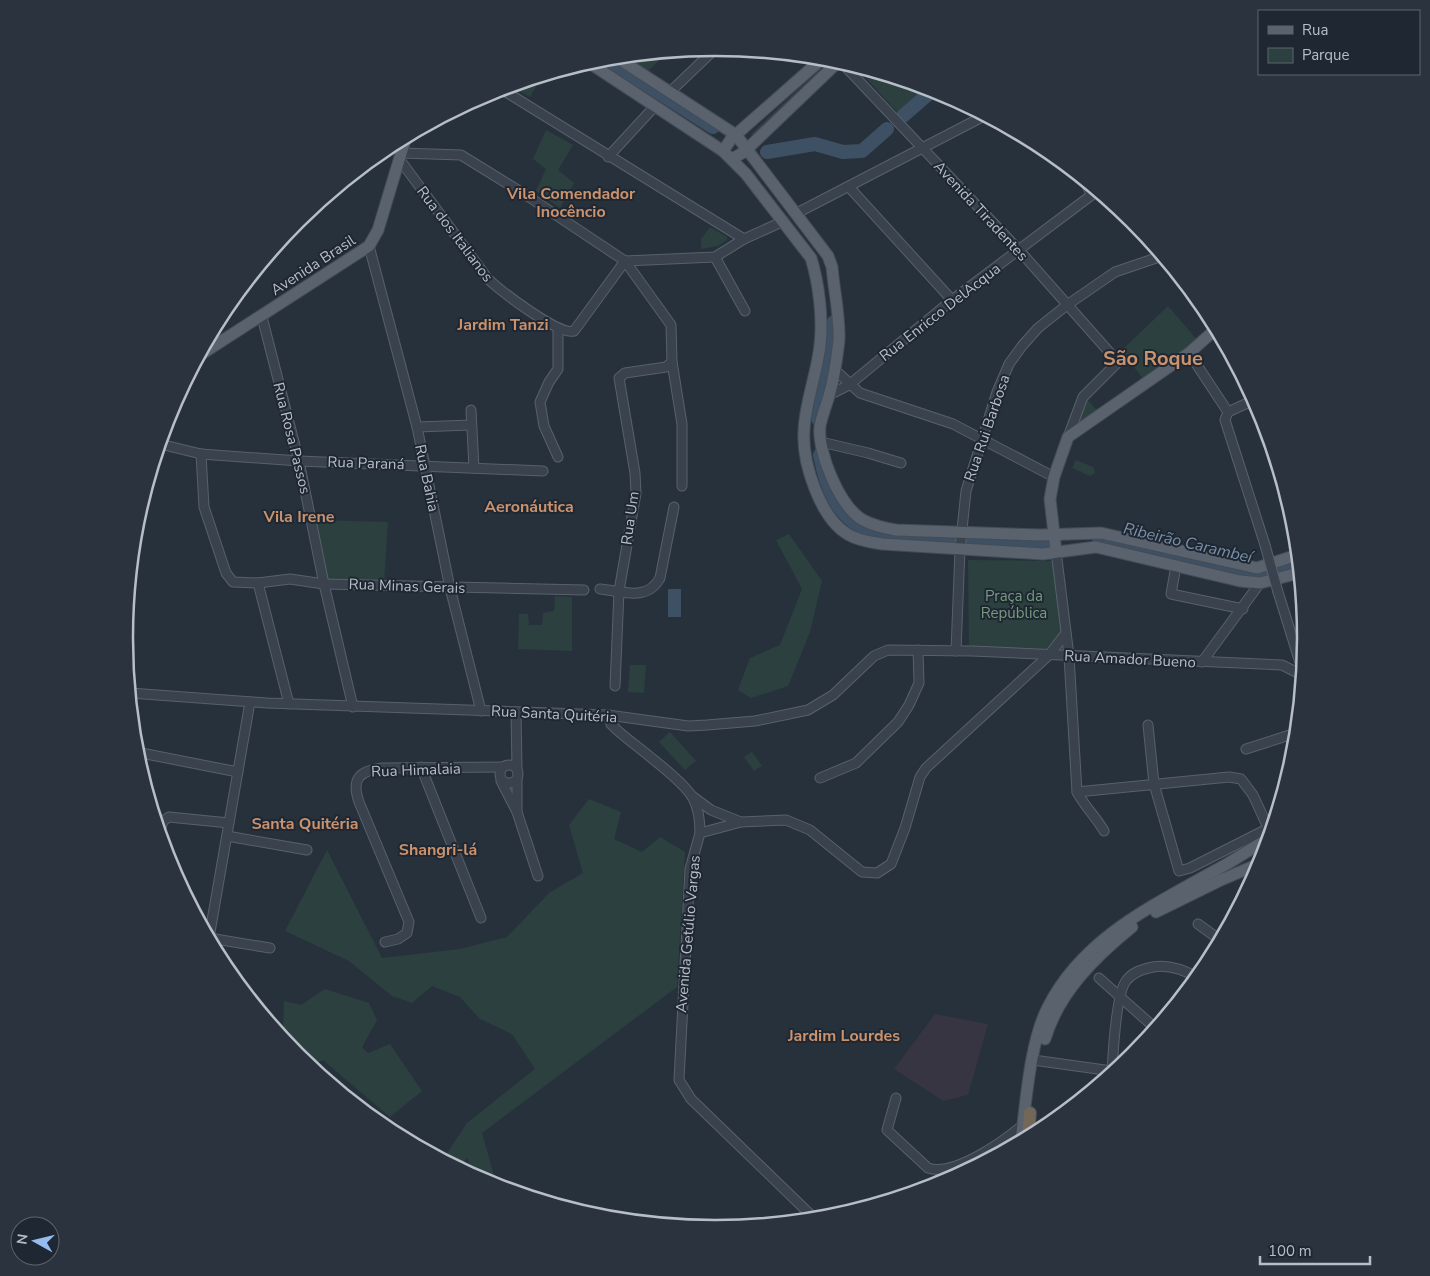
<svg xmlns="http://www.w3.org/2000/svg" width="1430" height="1276" font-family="'Nunito Sans',sans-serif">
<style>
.medical{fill:#363541}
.green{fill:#2c4040}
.water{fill:#3e5064}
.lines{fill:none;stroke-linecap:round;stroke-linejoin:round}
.river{stroke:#3e5064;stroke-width:14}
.minor-casing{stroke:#58616b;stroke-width:11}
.major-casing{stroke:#444c56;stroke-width:13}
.highway-casing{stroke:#454e58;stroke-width:14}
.minor{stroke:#3a434d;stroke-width:9}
.major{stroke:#59626d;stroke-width:11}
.highway{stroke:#726758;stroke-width:12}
.minor-bridge-casing{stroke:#58616b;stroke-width:11;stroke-linecap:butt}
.minor-bridge{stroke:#3a434d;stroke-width:9}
.labels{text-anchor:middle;stroke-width:4;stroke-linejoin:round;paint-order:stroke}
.street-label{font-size:15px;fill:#b7bec8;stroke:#1f2832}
.park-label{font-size:15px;fill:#779b7e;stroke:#1f2832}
.neighbourhood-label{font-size:16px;font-weight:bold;fill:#cb926e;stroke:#1f2832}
.water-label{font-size:16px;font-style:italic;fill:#7a90a8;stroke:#1f2832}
.district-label{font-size:20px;font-weight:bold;fill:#cb926e;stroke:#1f2832}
.rim{fill:none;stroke:#b7bec8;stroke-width:2.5}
</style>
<rect width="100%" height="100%" fill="#27313c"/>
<path class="medical" d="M935 1014 988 1024 968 1095 943 1101 894 1069Z"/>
<g class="green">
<path d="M668 52 648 71 636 63V55Z"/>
<path d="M855 66 928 89 899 114Z"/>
<path d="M821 67 825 70 753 137 751 134Z"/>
<path d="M538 78 540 80 530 97 511 86Z"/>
<path d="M546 130 573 145 558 170 574 183 560 208 536 191 546 169 533 159Z"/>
<path d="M710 227 727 237V240L718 246 701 249V239Z"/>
<path d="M1168 306 1198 341 1145 381 1121 351Z"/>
<path d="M1085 397 1100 414 1072 433Z"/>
<path d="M1076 460 1093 467 1095 473 1090 476 1072 468Z"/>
<path d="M315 520 388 522 384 583 327 581Z"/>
<path d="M789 534 822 581 810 632 788 686 751 698 738 690 750 658 780 645 802 589 776 540Z"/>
<path d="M968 560 1054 561 1064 651 969 647Z"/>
<path d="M555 596 572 597V651L518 649 519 614H528L529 625H542L543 613 554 611Z"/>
<path d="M630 665H646L644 693 628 692Z"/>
<path d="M670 732 696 761 685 770 659 742Z"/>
<path d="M752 752 762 766 754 771 744 757Z"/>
<path d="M589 799 621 812 614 839 642 852 660 837 685 852 677 987 482 1133 497 1186 475 1176 467 1158 460 1168 443 1159 467 1123 535 1069 512 1034 480 1019 460 997 432 986 412 1003 392 996 349 961 285 931 327 850 382 958 460 949 507 937 549 893 583 873 569 825Z"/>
<path d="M325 989 369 1003 377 1020 362 1047 368 1053 390 1044 422 1091 390 1117 323 1060 310 1066 297 1055 279 1033 283 1031 284 1001 301 1005Z"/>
</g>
<rect class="water" x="668" y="589" width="13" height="28"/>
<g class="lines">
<g class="river">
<path d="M605 58 713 127"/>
<path d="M903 116 933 90"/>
<path d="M767 152 815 144 843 152 862 151 887 129"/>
<path d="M818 419 830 360 834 322"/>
<path d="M820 455C836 540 878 537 952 541"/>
<path d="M1099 539 1258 576 1298 566"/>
<path d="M972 542 1045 545"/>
</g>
<defs>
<g id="minor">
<path d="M841 62 1019 250 1118 362 1083 397 1068 437"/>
<path d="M501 89 744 239"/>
<path d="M670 92 716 48"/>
<path d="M401 153 461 155 529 197 625 261 671 325 672 362 682 424V486"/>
<path d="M608 157 655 106"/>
<path d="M400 160 488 279C501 291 559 336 574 331L625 261"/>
<path d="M1085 181 1091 194"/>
<path d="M849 187 952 300"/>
<path d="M797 213 984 116"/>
<path d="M369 246 417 427 450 588 481 711"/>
<path d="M715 257 745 311"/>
<path d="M625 261 715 257 744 239 784 221"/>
<path d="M262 317 299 461 324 584 353 707"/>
<path d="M1189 353 1228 412"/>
<path d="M834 369 860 393 953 424 1054 477"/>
<path d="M829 395 849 385 952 300 1097 191"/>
<path d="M471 410 474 468"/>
<path d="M1228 412 1225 420 1265 545"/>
<path d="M1228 412 1254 400"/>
<path d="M417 427 471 425"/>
<path d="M821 442 868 453 901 463"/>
<path d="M160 444 201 454 299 461 543 471"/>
<path d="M201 454 204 507 226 573 233 582 258 583 290 579 324 584 584 590"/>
<path d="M558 457 544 426 540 402 549 382 558 369V329"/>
<path d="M1056 551 1069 656 1077 792C1085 807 1096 817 1104 831"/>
<path d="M1176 566 1171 594 1243 609"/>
<path d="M258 583 289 704"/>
<path d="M600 589C622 591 647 602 660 578L674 507"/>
<path d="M1278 592 1302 669"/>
<path d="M956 651 960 549 966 491 997 392 1009 364 1022 346 1038 328 1067 305 1115 272 1162 256"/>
<path d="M1202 662 1260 583"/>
<path d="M615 686 619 591 636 493 635 473 619 378 625 373 666 367 672 362"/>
<path d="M130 693 267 703 608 715 688 726 707 725 755 721 808 710 833 695 874 656 888 650 972 651 1282 665 1302 675"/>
<path d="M516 712 517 769"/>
<path d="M608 715 611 724 617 730C635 746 682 779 693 798 699 809 700 821 700 833"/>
<path d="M1148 725 1154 784 1179 871 1190 868 1269 828"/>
<path d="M1246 749 1296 733"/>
<path d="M141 753 238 772"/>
<circle cx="509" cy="774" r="9"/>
<path d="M421 767 481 918"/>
<path d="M820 778 856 763 898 722 909 705 919 683 918 650"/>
<path d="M517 780V812"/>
<path d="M501 781 517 812 538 876"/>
<path d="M1077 792 1229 777 1241 779 1253 795 1270 832"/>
<path d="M692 796 711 810 741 822"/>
<path d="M160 831 163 821 169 817 229 823"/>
<path d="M227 836 307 850"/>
<path d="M1198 924 1220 940"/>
<path d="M209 938 250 702"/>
<path d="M209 938 270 948"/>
<path d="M385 942 398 939 407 933 409 922 359 802C351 779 359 771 382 768L503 767"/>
<path d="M1099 978 1155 1028"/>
<path d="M1033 1060 1112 1071"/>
<path d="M1112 1072C1113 1053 1116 994 1126 981 1132 972 1143 969 1153 967 1168 964 1184 970 1197 977"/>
<path d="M896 1098 887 1130 928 1168C954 1177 1004 1141 1023 1125"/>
<path d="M815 1219 691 1099 679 1080 690 869 700 833 741 822 786 820 810 830 862 872 877 873 891 864 905 828 920 777 926 768 1049 655 1066 633"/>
</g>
<g id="major">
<path d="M616 57 736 135 828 256 832 267C834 291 840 316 839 340 837 358 834 379 829 396 826 406 822 416 820 426 817 452 840 507 863 520 874 526 884 528 896 530L1041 535 1101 533 1257 568 1297 555"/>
<path d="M588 62 723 151 746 174 811 258C819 284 823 318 820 345 817 374 805 402 804 431 802 462 820 519 849 535 859 541 871 542 882 544L1043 554 1096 547 1240 581 1260 583 1299 573"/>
<path d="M723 151 731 139 823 58"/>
<path d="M732 159 744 152 839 61"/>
<path d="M200 355 369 246 378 230 406 137"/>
<path d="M1056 551 1050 499 1054 477 1068 437 1189 353 1216 329"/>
<path d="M1156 912 1221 880 1261 863"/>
<path d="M1045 1039C1059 992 1095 957 1132 927"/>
<path d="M1021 1141C1026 1102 1030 1041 1048 1007 1083 938 1152 906 1216 870 1234 861 1250 849 1268 839"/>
</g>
<path id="highway" d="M1028 1137 1030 1113"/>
</defs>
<use href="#minor" class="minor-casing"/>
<use href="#major" class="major-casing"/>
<use href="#highway" class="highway-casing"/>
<use href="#minor" class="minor"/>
<use href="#major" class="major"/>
<use href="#highway" class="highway"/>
<defs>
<path id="minor-bridge" d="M1265 545 1278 592"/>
</defs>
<use href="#minor-bridge" class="minor-bridge-casing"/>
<use href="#minor-bridge" class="minor-bridge"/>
</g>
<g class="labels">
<g class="street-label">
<text transform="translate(981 211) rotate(47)" y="5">Avenida Tiradentes</text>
<text transform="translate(455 234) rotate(53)" y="5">Rua dos Italianos</text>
<text transform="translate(313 265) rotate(-33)" y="5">Avenida Brasil</text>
<text transform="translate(940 312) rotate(-38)" y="5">Rua Enricco DelAcqua</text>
<text transform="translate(987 428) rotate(-71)" y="5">Rua Rui Barbosa</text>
<text transform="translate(292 438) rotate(76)" y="5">Rua Rosa Passos</text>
<text transform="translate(366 463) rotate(2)" y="5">Rua Paraná</text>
<text transform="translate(427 478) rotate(78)" y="5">Rua Bahia</text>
<text transform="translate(630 518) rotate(-82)" y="5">Rua Um</text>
<text transform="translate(407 586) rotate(2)" y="5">Rua Minas Gerais</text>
<text transform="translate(1130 659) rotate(3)" y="5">Rua Amador Bueno</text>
<text transform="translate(554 714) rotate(3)" y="5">Rua Santa Quitéria</text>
<text transform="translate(416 770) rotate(-2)" y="5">Rua Himalaia</text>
<text transform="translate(688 934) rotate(-85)" y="5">Avenida Getúlio Vargas</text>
</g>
<g class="park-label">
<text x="1014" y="601">Praça da<tspan x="1014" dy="17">República</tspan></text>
</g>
<g class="neighbourhood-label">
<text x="571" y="199">Vila Comendador<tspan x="571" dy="18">Inocêncio</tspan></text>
<text x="503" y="330">Jardim Tanzi</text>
<text x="529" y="512">Aeronáutica</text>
<text x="299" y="522">Vila Irene</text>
<text x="305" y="829">Santa Quitéria</text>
<text x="438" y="855">Shangri-lá</text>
<text x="844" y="1041">Jardim Lourdes</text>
</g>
<g class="water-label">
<text transform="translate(1188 542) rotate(13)" y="6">Ribeirão Carambeí</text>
</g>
<g class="district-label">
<text x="1153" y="365">São Roque</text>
</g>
</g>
<path d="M0 0H1430V1276H0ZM133 638a582 582 0 1 1 1164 0a582 582 0 1 1-1164 0Z" fill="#2b343e" fill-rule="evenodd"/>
<path class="rim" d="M133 638a582 582 0 1 1 1164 0a582 582 0 1 1-1164 0Z"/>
<rect x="1258" y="10" width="162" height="65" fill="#1f2832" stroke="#5c646e"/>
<rect x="1268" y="26" width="25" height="8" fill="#59626d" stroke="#5c646e"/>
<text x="1302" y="35" font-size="15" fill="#b7bec8">Rua</text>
<rect x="1268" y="48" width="25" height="15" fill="#2c4040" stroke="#5c646e"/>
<text x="1302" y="60" font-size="15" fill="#b7bec8">Parque</text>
<g transform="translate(35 1241) rotate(278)"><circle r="24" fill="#1f2832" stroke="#5c646e"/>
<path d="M0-4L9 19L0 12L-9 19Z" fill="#95bcee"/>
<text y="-8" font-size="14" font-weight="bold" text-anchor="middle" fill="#b7bec8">N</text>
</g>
<path d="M1260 1256v8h110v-8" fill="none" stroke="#b7bec8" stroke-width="2.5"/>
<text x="1268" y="1256" font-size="15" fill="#b7bec8" stroke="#1f2832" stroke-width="4" paint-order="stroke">100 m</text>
</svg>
